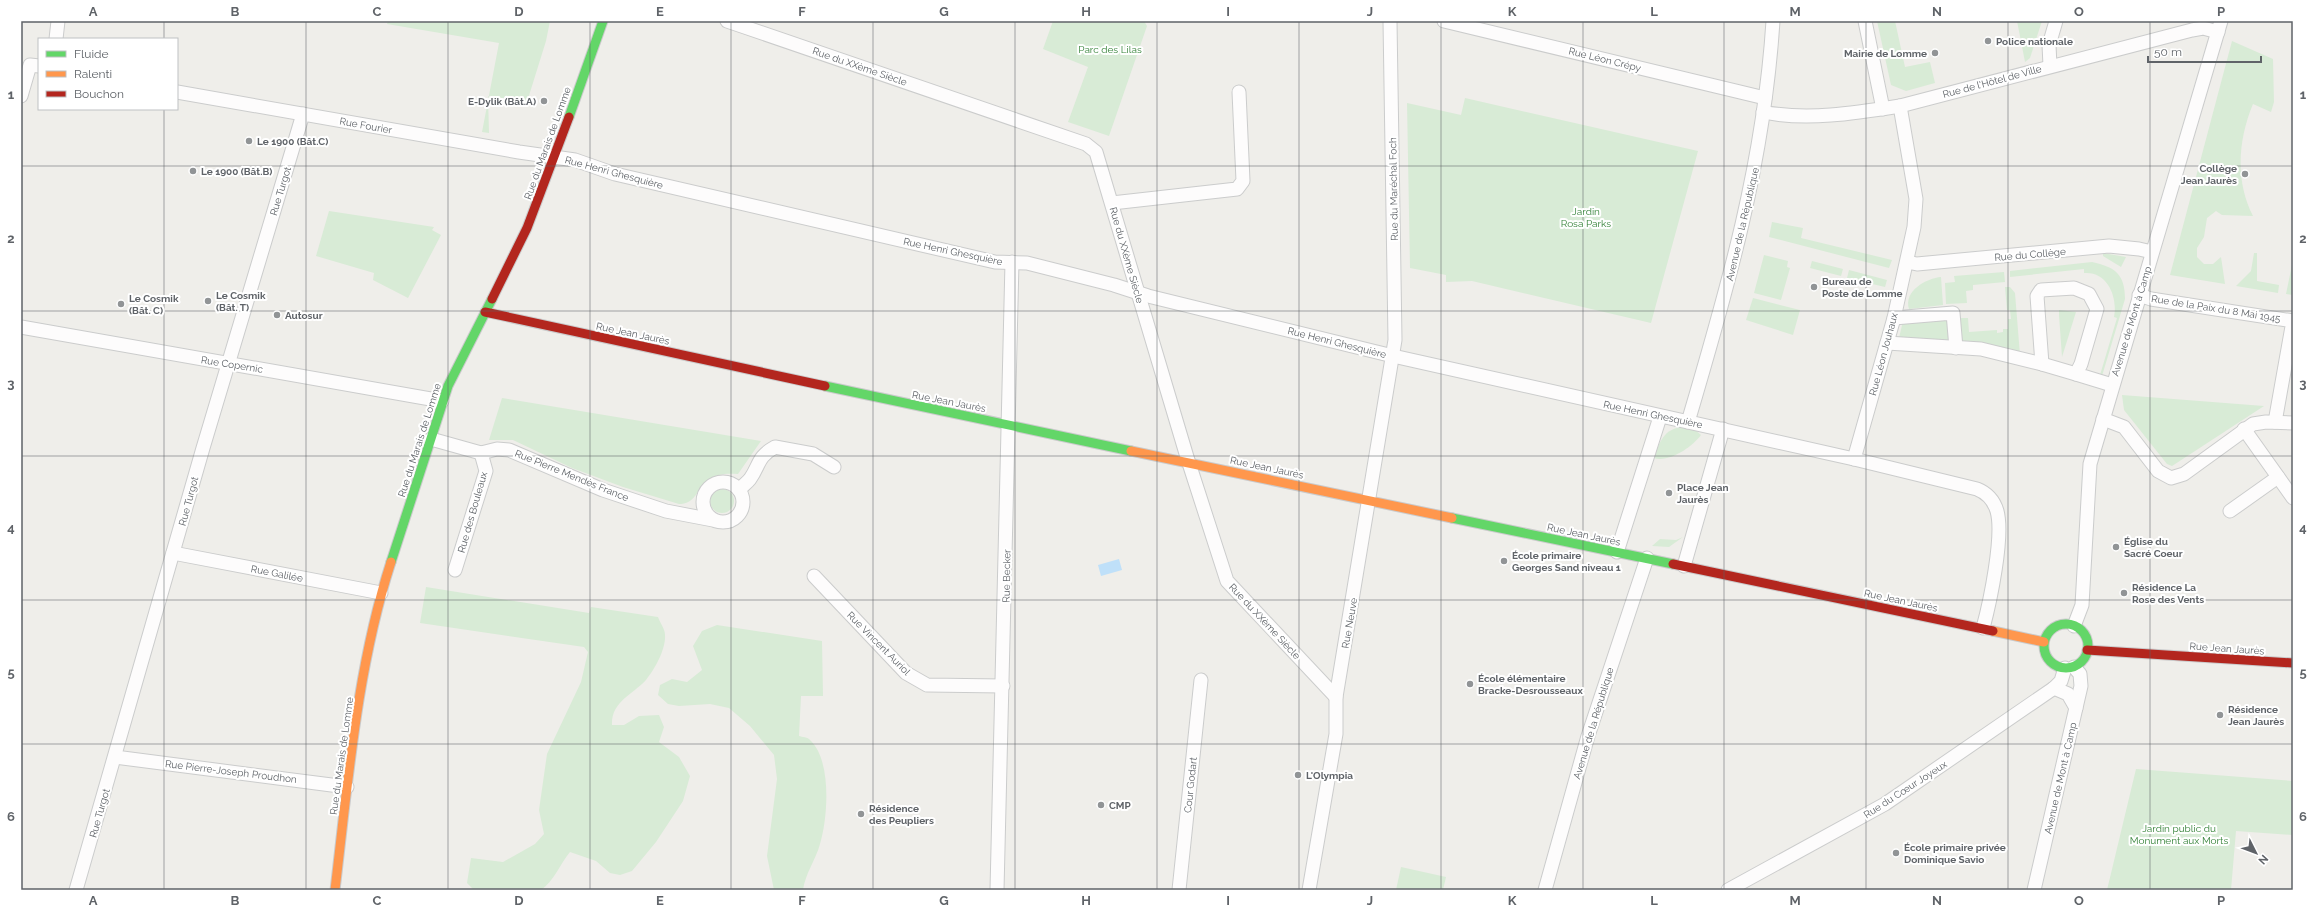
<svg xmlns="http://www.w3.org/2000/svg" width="2314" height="911" font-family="Raleway,sans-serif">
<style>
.green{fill:#d8ebd6}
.water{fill:#bfe0f9}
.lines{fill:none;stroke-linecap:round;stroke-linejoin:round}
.street-casing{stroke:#cbcccc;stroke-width:15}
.fast-casing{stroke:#cacacb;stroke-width:11}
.slow-casing{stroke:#cacacb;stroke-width:11}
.jam-casing{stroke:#cacacb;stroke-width:11}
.street{stroke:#fdfcfc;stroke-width:13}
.fast{stroke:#63d668;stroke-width:9}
.slow{stroke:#ff974d;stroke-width:9}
.jam{stroke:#b3261e;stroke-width:9}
.grid{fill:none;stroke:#5f6368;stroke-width:1;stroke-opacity:0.55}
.poi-dot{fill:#919496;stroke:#fff;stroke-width:1.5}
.labels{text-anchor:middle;stroke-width:4;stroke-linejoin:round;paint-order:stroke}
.poi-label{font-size:10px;font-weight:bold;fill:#5f6368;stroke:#fff;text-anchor:start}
.park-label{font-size:10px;fill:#348238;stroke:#fff}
.street-label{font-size:10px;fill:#5f6368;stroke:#fff}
.neatline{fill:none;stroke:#5f6368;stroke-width:1.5}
.grid-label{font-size:13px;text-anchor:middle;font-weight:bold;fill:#5f6368}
</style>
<rect width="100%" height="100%" fill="#efeeea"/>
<g class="green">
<path d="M388 21H550L546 41 527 102 488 96 489 133 482 132 499 43 387 24Z"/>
<path d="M1053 21H1144L1147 26 1109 136 1068 122 1088 67 1043 49Z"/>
<path d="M1877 21H1895L1905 67 1930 62 1935 83 1906 91 1891 85Z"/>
<path d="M2017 21H2042L2030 58 2025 62Z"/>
<path d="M2232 41 2273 59 2274 102 2271 112 2253 104C2238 140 2235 181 2253 216L2222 215 2216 211 2207 218 2204 237 2197 248V257L2204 264H2213L2221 257 2225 284 2170 275Z"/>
<path d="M1465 98 1698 151 1651 323 1472 281 1446 282V275L1410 268 1407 103 1461 115Z"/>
<path d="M329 211 434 227 432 230 441 235 408 298 373 280 374 273 316 256Z"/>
<path d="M1772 222 1803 228 1801 238 1892 260 1889 268 1769 237Z"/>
<path d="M2103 253 2126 257 2121 267 2103 256Z"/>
<path d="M2254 253H2257V281L2279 285 2278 293 2236 286 2251 271Z"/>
<path d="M1764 255 1788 261 1787 267 1790 268 1781 300 1754 293Z"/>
<path d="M2293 260V295L2286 294Z"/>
<path d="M1812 261 1843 269 1841 276 1810 268Z"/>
<path d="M2092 262C2115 267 2125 274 2125 299L2102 376 2100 375 2117 318 2114 317C2118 298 2108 271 2084 273V269L2010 277V271Z"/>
<path d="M1849 270 1887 280 1885 287 1847 278Z"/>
<path d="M2004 272 2005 282 1973 285V290L1966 291 1967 303 1946 304 1945 283 1955 282 1954 276Z"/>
<path d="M1941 277 1943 305 1909 309C1903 291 1927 278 1941 277Z"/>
<path d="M2005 287H2010L2015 293 2020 355 1962 344 1959 318H1968L1969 332 1997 330V333L2003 332V329H2008V319H2011L2010 310H2007Z"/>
<path d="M1753 298 1800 310 1793 335 1746 320Z"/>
<path d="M2059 310 2076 312 2062 357 2059 315Z"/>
<path d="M1947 316 1949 341 1899 338 1903 321Z"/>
<path d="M2122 395 2264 406 2172 466 2167 464 2124 410Z"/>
<path d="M502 398 761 441 738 474C692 470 705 504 679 504L623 487 572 468 513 440H489Z"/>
<path d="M1683 427 1694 429 1701 435C1692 447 1669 463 1654 458 1659 443 1664 428 1683 427Z"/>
<circle cx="722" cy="501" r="12"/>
<path d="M1683 537 1669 547 1652 546 1660 539 1676 540Z"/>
<path d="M426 587 589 613 591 607 658 617C660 623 665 629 665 635 666 649 655 669 646 680 632 695 611 702 612 725H624L639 716 659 715 664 727 659 742 679 757 690 776 683 801 656 842 632 871 620 875 610 873 596 861 570 852C560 864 554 881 541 890H474L467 883 471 858 503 862 535 844 544 834 539 810 547 754 581 682 588 652 584 647 420 623Z"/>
<path d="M717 625 822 641 823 696H801L799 736C802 737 808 737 810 740 832 760 828 818 820 844 816 859 805 874 803 890H774L767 856 777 779 774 755 750 726 729 708 710 704 679 706 668 704 658 695 660 685 672 679 687 682 702 670 693 646 702 631Z"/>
<path d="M2136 769 2293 781V835L2236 831 2231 890H2107Z"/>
<path d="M1401 867 1446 877 1443 890H1396Z"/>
</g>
<path class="water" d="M1119 559 1122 570 1101 576 1098 565Z"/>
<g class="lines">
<defs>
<g id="street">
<path d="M727 21 1086 144 1096 152 1187 457 1227 581 1336 697"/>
<path d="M1444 21 1765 98"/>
<path d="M1865 21 1883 109"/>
<path d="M56 39 58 21"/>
<path d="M2050 66 2049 45 2056 21"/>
<path d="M177 92 519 152 575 160 615 174 995 262 1027 263 1114 285 1148 296 1393 356 1854 459 1977 489C1987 493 1994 501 1997 511 2004 536 1990 602 1983 628"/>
<path d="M21 96 30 65 39 66"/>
<path d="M1763 112C1807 121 1856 113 1900 106L2192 30 2203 28 2218 32"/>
<path d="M1112 203 1237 189 1243 181 1239 92"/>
<path d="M1907 262 1917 264 2109 246 2139 249 2152 252"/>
<path d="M2139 295 2151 299 2293 321 2275 422"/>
<path d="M1894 318 1953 313 1956 348"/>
<path d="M21 327 442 401"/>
<path d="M1887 343 1981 349 2042 364 2037 296 2041 290 2074 288 2089 294 2097 309 2081 364 2076 374 2112 385"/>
<path d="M2042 364 2076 374"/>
<path d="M2103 419 2124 427 2158 471 2171 478 2184 474 2253 424 2266 422 2293 423"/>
<path d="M1688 422C1728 287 1764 162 1773 21"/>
<path d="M2244 429 2293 498"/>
<path d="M431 439 481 453 497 449 509 450 603 490 666 511 713 520"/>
<path d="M1854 459 1894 318 1914 227 1916 199 1900 106"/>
<circle cx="723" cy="502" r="20"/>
<path d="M739 490C742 486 747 483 750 479 760 465 757 457 775 447L813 454 834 467"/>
<path d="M2230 511 2278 477"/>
<path d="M1617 552 1660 417"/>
<path d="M173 553 381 593"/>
<path d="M1684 566 1723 429"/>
<path d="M455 570 486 471 481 453"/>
<path d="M814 576 906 673 927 685 1003 686"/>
<path d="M2074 626 2082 605 2090 464 2221 21"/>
<path d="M2054 688 2068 694 2076 708"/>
<path d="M115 757 347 787"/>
<path d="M76 890 203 448 303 114"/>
<path d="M997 890 1012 262"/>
<path d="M1179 890 1201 680"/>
<path d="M1309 890 1336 734V697L1395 340 1390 21"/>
<path d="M1545 890 1588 736 1647 558"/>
<path d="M1728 890 1885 804 2054 688 2061 681 2065 668"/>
<path d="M2034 890 2081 686 2080 674 2074 667"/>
</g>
<g id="fast">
<path d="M569 117 603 21"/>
<path d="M825 386 1131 451"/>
<path d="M1452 518 1673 564"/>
<path d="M391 562 448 386 492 299"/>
<circle cx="2066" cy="646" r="22"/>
</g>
<g id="slow">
<path d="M1131 451 1452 518"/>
<path d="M1993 631 2044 642"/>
<path d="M335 890C348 782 357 667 391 562"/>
</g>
<g id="jam">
<path d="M492 299 527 228 569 117"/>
<path d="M485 312 825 386"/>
<path d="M1673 564 1993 631"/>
<path d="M2087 650 2293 663"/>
</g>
</defs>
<use href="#street" class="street-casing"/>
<use href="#fast" class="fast-casing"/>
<use href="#slow" class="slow-casing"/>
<use href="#jam" class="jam-casing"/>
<use href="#street" class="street"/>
<use href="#fast" class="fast"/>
<use href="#slow" class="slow"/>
<use href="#jam" class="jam"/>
</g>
<path class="grid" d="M164 21V39M306 21V890M448 21V890M590 21V890M731 21V890M873 21V890M1015 21V890M1157 21V890M1299 21V890M1441 21V890M1583 21V890M1724 21V890M1866 21V890M2008 21V890M2150 21V890M164 109V890M21 166H2293M21 311H2293M21 456H2293M21 600H2293M21 744H2293"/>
<g class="poi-dot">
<circle cx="1988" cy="41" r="4"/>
<circle cx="1935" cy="53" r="4"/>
<circle cx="544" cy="101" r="4"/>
<circle cx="249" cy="141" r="4"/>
<circle cx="193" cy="171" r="4"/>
<circle cx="2245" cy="174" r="4"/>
<circle cx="1814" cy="287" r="4"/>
<circle cx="208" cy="301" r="4"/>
<circle cx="121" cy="304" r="4"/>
<circle cx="277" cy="315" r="4"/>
<circle cx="1669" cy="493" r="4"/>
<circle cx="2116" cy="547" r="4"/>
<circle cx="1504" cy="561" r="4"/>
<circle cx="2124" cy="593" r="4"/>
<circle cx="1470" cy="684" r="4"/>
<circle cx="2220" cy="715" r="4"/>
<circle cx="1298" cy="775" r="4"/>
<circle cx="1101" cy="805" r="4"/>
<circle cx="861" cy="814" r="4"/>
<circle cx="1896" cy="853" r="4"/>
</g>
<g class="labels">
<g class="poi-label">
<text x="1996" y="45">Police nationale</text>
<text x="1927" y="57" text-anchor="end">Mairie de Lomme</text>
<text x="536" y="105" text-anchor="end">E-Dylik (Bât.A)</text>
<text x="257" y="145">Le 1900 (Bât.C)</text>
<text x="2237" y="172" text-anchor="end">Collège<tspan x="2237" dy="12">Jean Jaurès</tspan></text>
<text x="201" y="175">Le 1900 (Bât.B)</text>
<text x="1822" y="285">Bureau de<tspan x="1822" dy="12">Poste de Lomme</tspan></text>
<text x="216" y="299">Le Cosmik<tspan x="216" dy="12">(Bât. T)</tspan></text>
<text x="129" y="302">Le Cosmik<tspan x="129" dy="12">(Bât. C)</tspan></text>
<text x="285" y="319">Autosur</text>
<text x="1677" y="491">Place Jean<tspan x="1677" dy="12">Jaurès</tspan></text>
<text x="2124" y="545">Église du<tspan x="2124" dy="12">Sacré Coeur</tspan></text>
<text x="1512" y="559">École primaire<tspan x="1512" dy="12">Georges Sand niveau 1</tspan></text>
<text x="2132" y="591">Résidence La<tspan x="2132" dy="12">Rose des Vents</tspan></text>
<text x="1478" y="682">École élémentaire<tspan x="1478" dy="12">Bracke-Desrousseaux</tspan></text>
<text x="2228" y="713">Résidence<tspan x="2228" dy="12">Jean Jaurès</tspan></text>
<text x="1306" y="779">L'Olympia</text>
<text x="1109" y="809">CMP</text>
<text x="869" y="812">Résidence<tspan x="869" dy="12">des Peupliers</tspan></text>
<text x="1904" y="851">École primaire privée<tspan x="1904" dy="12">Dominique Savio</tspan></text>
</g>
<g class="park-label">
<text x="1110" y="53">Parc des Lilas</text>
<text x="1586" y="215">Jardin<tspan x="1586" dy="12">Rosa Parks</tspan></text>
<text x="2179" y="832">Jardin public du<tspan x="2179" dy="12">Monument aux Morts</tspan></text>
</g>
<g class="street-label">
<text transform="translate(1605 59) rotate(14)" y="4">Rue Léon Crépy</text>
<text transform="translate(860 66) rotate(19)" y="4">Rue du XXème Siècle</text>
<text transform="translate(1992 81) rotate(-15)" y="4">Rue de l'Hôtel de Ville</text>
<text transform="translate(366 125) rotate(10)" y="4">Rue Fourier</text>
<text transform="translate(547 143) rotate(-70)" y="4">Rue du Marais de Lomme</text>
<text transform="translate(614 172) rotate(15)" y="4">Rue Henri Ghesquière</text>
<text transform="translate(1393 189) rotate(-91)" y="4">Rue du Maréchal Foch</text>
<text transform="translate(280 191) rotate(-73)" y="4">Rue Turgot</text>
<text transform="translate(1742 224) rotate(-77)" y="4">Avenue de la République</text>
<text transform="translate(953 251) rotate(12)" y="4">Rue Henri Ghesquière</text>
<text transform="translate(2030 254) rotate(-5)" y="4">Rue du Collège</text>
<text transform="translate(1127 255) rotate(74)" y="4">Rue du XXème Siècle</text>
<text transform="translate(2216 308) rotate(9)" y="4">Rue de la Paix du 8 Mai 1945</text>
<text transform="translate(2131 321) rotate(-73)" y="4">Avenue de Mont à Camp</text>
<text transform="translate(633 333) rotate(12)" y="4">Rue Jean Jaurès</text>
<text transform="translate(1337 342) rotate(14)" y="4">Rue Henri Ghesquière</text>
<text transform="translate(1883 354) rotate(-75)" y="4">Rue Léon Jouhaux</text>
<text transform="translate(232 364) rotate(9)" y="4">Rue Copernic</text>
<text transform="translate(949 401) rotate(11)" y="4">Rue Jean Jaurès</text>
<text transform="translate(1653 414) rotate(12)" y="4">Rue Henri Ghesquière</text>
<text transform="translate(419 440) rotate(-72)" y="4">Rue du Marais de Lomme</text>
<text transform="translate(1267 467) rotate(12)" y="4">Rue Jean Jaurès</text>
<text transform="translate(572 475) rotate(22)" y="4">Rue Pierre Mendès France</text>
<text transform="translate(188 501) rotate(-75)" y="4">Rue Turgot</text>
<text transform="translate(472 512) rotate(-74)" y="4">Rue des Bouleaux</text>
<text transform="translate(1584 534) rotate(12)" y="4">Rue Jean Jaurès</text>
<text transform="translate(277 573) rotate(11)" y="4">Rue Galilée</text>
<text transform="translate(1006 576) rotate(-89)" y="4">Rue Becker</text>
<text transform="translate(1901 600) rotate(12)" y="4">Rue Jean Jaurès</text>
<text transform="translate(1265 621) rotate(47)" y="4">Rue du XXème Siècle</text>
<text transform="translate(1349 623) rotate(-80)" y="4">Rue Neuve</text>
<text transform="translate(879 643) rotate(45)" y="4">Rue Vincent Auriol</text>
<text transform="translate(2227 648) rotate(4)" y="4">Rue Jean Jaurès</text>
<text transform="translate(1593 723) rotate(-73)" y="4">Avenue de la République</text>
<text transform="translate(341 756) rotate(-82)" y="4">Rue du Marais de Lomme</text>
<text transform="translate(231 771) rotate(7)" y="4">Rue Pierre-Joseph Proudhon</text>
<text transform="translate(2060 778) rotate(-77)" y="4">Avenue de Mont à Camp</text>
<text transform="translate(1190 785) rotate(-84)" y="4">Cour Godart</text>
<text transform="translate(1905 789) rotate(-33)" y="4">Rue du Cœur Joyeux</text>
<text transform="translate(99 813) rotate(-74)" y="4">Rue Turgot</text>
</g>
</g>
<rect width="2314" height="911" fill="none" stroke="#ffffff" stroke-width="44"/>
<rect x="38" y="38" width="140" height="72" fill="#ffffff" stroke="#bfc1c3"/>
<rect x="46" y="51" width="20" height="6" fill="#63d668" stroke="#bfc1c3"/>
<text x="74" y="58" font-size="12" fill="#5f6368">Fluide</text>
<rect x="46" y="71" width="20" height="6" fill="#ff974d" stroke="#bfc1c3"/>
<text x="74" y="78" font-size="12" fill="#5f6368">Ralenti</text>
<rect x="46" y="91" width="20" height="6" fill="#b3261e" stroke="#bfc1c3"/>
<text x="74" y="98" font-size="12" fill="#5f6368">Bouchon</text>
<g transform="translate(2256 853) rotate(132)" stroke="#ffffff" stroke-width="3" paint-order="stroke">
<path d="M0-3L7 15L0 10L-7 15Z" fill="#5f6368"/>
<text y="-6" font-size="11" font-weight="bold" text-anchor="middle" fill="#5f6368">N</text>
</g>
<path d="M2148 56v6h113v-6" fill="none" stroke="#5f6368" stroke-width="2"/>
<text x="2154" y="56" font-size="12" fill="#5f6368" stroke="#ffffff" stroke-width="3" paint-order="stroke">50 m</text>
<rect x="22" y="22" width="2270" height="867" class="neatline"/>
<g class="grid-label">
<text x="93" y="16">A</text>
<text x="235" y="16">B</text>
<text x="377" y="16">C</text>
<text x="519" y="16">D</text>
<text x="660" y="16">E</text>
<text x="802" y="16">F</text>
<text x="944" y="16">G</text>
<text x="1086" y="16">H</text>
<text x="1228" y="16">I</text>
<text x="1370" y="16">J</text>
<text x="1512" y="16">K</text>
<text x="1654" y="16">L</text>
<text x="1795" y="16">M</text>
<text x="1937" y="16">N</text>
<text x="2079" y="16">O</text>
<text x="2221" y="16">P</text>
<text x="11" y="99">1</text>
<text x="2303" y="99">1</text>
<text x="11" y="243">2</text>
<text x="2303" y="243">2</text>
<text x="11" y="388">3</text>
<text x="2303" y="388">3</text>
<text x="11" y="532">4</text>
<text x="2303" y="532">4</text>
<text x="11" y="677">5</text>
<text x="2303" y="677">5</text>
<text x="11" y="821">6</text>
<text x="2303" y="821">6</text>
<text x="93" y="905">A</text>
<text x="235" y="905">B</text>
<text x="377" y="905">C</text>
<text x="519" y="905">D</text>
<text x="660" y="905">E</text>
<text x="802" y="905">F</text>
<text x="944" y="905">G</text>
<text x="1086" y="905">H</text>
<text x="1228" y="905">I</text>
<text x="1370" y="905">J</text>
<text x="1512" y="905">K</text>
<text x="1654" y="905">L</text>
<text x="1795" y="905">M</text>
<text x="1937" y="905">N</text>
<text x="2079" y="905">O</text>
<text x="2221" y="905">P</text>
</g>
</svg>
